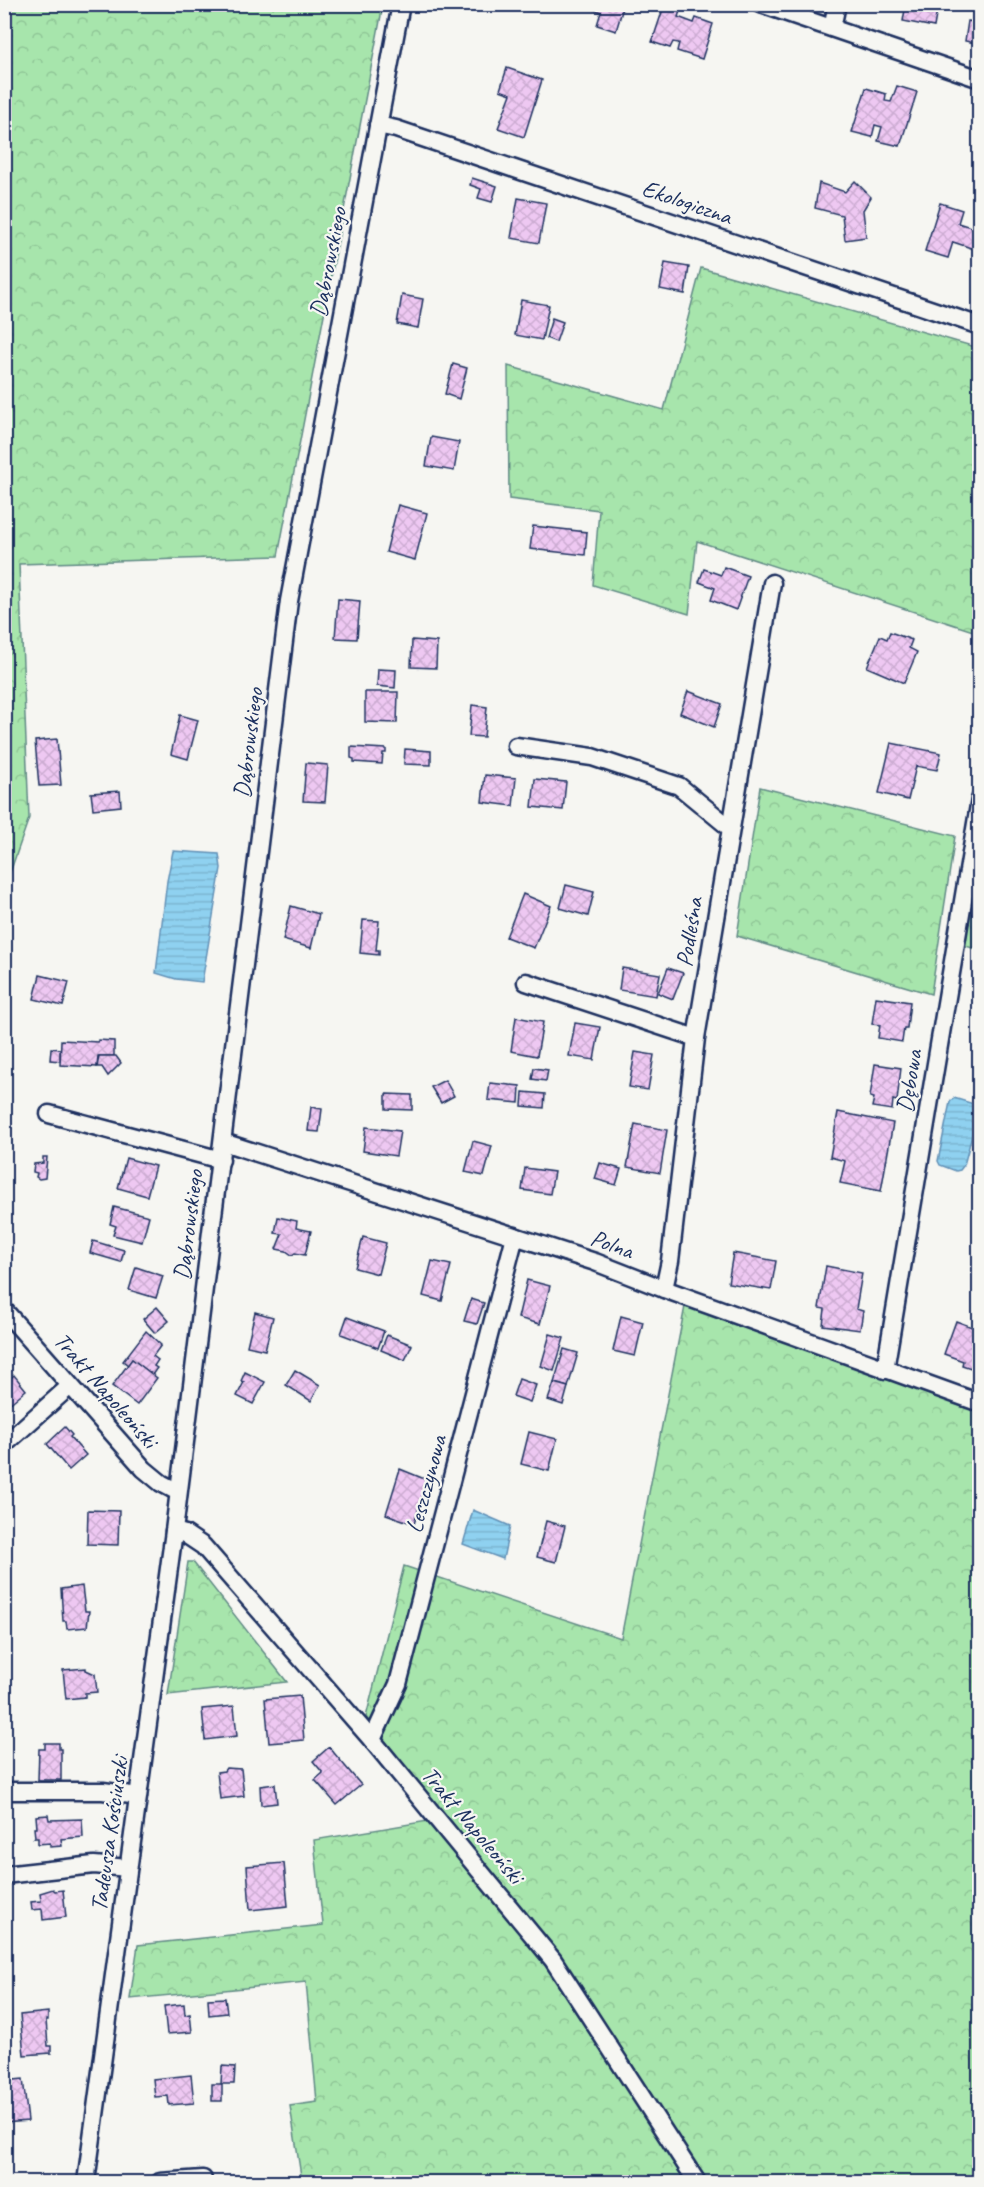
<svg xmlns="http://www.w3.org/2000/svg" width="984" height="2187" font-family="Caveat,sans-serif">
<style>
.forest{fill:url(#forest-crowns);stroke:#618a85;stroke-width:1.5}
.water{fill:url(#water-rules);stroke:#6190b6;stroke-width:1.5}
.building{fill:url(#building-cross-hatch);stroke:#1b2f5e;stroke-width:1.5}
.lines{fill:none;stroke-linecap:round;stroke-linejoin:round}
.minor-casing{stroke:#1b2f5e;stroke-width:21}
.minor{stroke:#f6f6f2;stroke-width:16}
.labels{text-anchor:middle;stroke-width:4.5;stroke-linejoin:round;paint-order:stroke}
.street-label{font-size:24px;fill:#1b2f5e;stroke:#f6f6f2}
</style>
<defs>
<pattern id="forest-crowns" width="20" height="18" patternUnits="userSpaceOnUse" patternTransform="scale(1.5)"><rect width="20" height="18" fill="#a7e5ac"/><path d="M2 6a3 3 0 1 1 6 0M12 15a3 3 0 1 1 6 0" fill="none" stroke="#8fc596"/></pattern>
<pattern id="water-rules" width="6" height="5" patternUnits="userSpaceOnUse" patternTransform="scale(1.5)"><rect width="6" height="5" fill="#8fd1f0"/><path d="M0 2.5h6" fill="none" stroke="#7bb4d0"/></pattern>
<pattern id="building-cross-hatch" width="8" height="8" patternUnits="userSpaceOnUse" patternTransform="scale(1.5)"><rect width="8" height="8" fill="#eec8f2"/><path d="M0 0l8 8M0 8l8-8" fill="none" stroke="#ccacd2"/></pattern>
</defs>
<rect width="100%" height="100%" fill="#f6f6f2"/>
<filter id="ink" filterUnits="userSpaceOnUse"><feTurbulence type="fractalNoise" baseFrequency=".0167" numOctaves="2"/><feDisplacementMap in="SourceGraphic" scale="12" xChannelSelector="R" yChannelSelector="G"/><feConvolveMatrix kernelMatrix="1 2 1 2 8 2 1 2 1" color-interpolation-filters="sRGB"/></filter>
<g filter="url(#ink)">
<g class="forest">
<path d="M5 4 383 5 278 556 19 564 29 818 5 887Z"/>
<path d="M701 268 979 348V633L697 541 689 614 593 585 599 510 509 499 508 366 664 410Z"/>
<path d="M760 787 955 836 931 994 737 936Z"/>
<path d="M979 823V950L956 943Z"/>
<path d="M687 1296 979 1401V2182H302L290 2106 317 2102 306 1982 130 1999 138 1945 323 1925 314 1840 446 1818 366 1717 404 1566 621 1638Z"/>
<path d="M188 1562H193L287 1682 168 1695Z"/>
</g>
<g class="water">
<path d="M173 851 219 854 221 868 202 982 176 979 156 973 167 881Z"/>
<path d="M954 1098 977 1105 979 1110 964 1165 960 1170 956 1171 940 1165 938 1161 950 1102Z"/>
<path d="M473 1510 510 1526 503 1559 463 1544Z"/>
</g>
<g class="building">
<path d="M578 4H624L616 31 597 25 601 12Z"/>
<path d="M906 4H938L934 27 903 21Z"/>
<path d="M664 6 680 11 678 17 694 23 696 18 713 24 702 59 677 51 679 43 673 42 670 48 652 42Z"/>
<path d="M968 21 980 23V44L965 41Z"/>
<path d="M507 68 542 80 524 137 498 128 511 94 500 90Z"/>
<path d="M897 86 917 92 900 146 878 141 882 127 875 125 872 137 852 132 866 88 886 94 885 101 891 102Z"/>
<path d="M472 178 497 186 492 202 478 198 481 189 470 185Z"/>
<path d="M855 181 871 197 863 210 866 237 845 240 842 215 815 208 819 183 845 192Z"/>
<path d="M518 198 546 203 539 243 511 238Z"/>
<path d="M940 203 962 210 958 223 980 230 977 250 953 242 948 258 925 251Z"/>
<path d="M665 263 689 267 685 294 660 289Z"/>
<path d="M402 295 423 299 418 328 397 324Z"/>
<path d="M521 300 549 305 542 340 515 335Z"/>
<path d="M552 318 563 322 556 342 546 338Z"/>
<path d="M453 364 467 368 459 399 445 394Z"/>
<path d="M431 437 459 442 454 471 426 466Z"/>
<path d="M398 505 427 513 415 560 386 552Z"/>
<path d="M533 526 587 532 585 555 530 549Z"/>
<path d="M724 567 748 576 736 610 711 600 715 588 699 582 704 569 721 575Z"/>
<path d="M338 599 360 601 357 639 335 638Z"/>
<path d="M890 632 912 640 909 648 917 652 904 683 867 667 880 636 887 639Z"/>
<path d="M412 640 437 642 436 668 411 667Z"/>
<path d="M378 669 396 670 395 688 377 686Z"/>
<path d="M688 691 722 704 714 727 680 713Z"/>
<path d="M365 692H398L397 723 365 722Z"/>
<path d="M472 705 487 707 484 737 469 736Z"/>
<path d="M180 715 198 720 188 759 171 754Z"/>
<path d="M57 739 61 785 39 786 35 741Z"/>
<path d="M891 743 941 753 937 770 916 766 908 800 879 793Z"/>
<path d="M351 747 386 749V753H383L382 764 354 762V759L351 758Z"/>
<path d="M405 749 431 751V765L404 764Z"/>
<path d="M306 763 328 765 325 802 303 801Z"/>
<path d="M485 775 516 778 513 806 482 802Z"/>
<path d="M535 779 566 782 563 810 532 807Z"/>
<path d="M120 791 121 806 93 809 91 793Z"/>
<path d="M566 885 594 892 588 916 560 908Z"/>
<path d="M523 894 551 906 534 948 506 937Z"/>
<path d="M291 906 319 914 311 948 283 940Z"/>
<path d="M363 920 379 921 376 950H379V955L360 953Z"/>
<path d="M622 968 660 974 656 996 619 990Z"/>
<path d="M668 968 683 973 673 999 658 993Z"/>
<path d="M40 975 69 982 63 1006 34 999Z"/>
<path d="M876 997 910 1002 907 1028H904L902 1042 878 1038 880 1025 872 1024Z"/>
<path d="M516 1017 543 1022 537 1056 511 1051Z"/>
<path d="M575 1023 600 1027 594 1060 569 1056Z"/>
<path d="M61 1040 98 1042V1040L114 1041V1056H98L97 1067 60 1065Z"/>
<path d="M51 1048 60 1049V1061L50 1060Z"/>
<path d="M635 1052 654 1055 648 1090 629 1087Z"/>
<path d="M99 1056H116L121 1063 108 1076 102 1067H97Z"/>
<path d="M875 1064 901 1068 897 1101 893 1100 892 1110 872 1107 874 1098 870 1097Z"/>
<path d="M534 1068 548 1070 546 1081 532 1079Z"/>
<path d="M445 1080 454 1096 441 1103 431 1087Z"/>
<path d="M490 1083 520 1086 519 1103 488 1100Z"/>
<path d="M523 1092 545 1094 544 1108 522 1106Z"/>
<path d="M386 1094 412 1095V1110L386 1109Z"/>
<path d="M311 1107 322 1109 319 1132 308 1131Z"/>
<path d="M838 1112 893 1123 881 1191 840 1183 845 1161 830 1157Z"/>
<path d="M635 1124 667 1130 660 1173 627 1167Z"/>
<path d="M366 1127 400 1131 396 1156 363 1151Z"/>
<path d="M473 1141 492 1146 484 1176 465 1172Z"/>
<path d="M43 1157H47L45 1178 39 1179 36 1177 37 1173 33 1172 34 1164 43 1163Z"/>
<path d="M126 1158 155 1166 147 1196 118 1188Z"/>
<path d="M600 1163 621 1169 616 1185 595 1179Z"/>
<path d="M525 1168 554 1172 550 1194 522 1190Z"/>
<path d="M114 1207 149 1216 142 1242 113 1235 116 1226 110 1224Z"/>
<path d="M278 1217 297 1221 296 1228 311 1231 305 1255 295 1253 292 1255 286 1251 276 1249 282 1234 275 1233Z"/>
<path d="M363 1237 386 1243 378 1274 355 1268Z"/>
<path d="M93 1241 124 1250 121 1262 90 1253Z"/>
<path d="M733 1253 776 1261 771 1290 728 1283Z"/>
<path d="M432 1261 451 1265 442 1301 423 1296Z"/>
<path d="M826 1266 862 1273 856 1309 863 1311 860 1330 823 1325 825 1309 819 1308Z"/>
<path d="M136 1267 163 1276 156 1298 129 1290Z"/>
<path d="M527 1280 550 1286 540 1324 518 1318Z"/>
<path d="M471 1299 484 1303 477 1324 464 1321Z"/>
<path d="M157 1307 169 1321 155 1333 143 1319Z"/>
<path d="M255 1312 273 1317 265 1350 247 1346Z"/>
<path d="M621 1316 643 1322 635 1356 613 1351Z"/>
<path d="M347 1317 384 1331 378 1348 341 1334Z"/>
<path d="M956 1321 980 1330V1371L962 1365 963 1361 944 1354Z"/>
<path d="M146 1331 161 1345 153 1356 158 1360 154 1366 157 1368 152 1375 132 1359 128 1365 123 1361Z"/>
<path d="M550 1334 564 1338 554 1371 541 1366Z"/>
<path d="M387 1335 412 1345 405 1360 381 1350Z"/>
<path d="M564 1349 578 1353 568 1387 554 1383Z"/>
<path d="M132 1359 157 1378 137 1405 112 1386Z"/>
<path d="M295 1370 320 1385 311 1401 286 1385Z"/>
<path d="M6 1371 12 1377 14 1375 26 1390 7 1406 4 1402V1372Z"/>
<path d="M245 1372 265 1382 253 1404 237 1396 244 1382 241 1381Z"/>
<path d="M519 1379 536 1385 530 1402 513 1396Z"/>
<path d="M554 1383 568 1387 563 1405 548 1400Z"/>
<path d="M65 1427 72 1435 70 1437 86 1455 69 1470 47 1444Z"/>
<path d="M529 1432 557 1439 549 1471 521 1464Z"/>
<path d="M400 1469 427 1480 414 1524 386 1514Z"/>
<path d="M88 1510 119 1511 118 1545 87 1544Z"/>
<path d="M546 1521 565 1526 556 1562 537 1557Z"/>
<path d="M82 1586 85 1611H89L87 1627 67 1629 66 1621H63L61 1589Z"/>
<path d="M86 1668V1670L95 1674 97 1692 85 1693V1697L66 1699 63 1670Z"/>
<path d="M300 1696 304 1740 269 1743 265 1699Z"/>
<path d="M234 1706 237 1736 205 1740 202 1709Z"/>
<path d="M45 1743H59V1749H61V1780H38L39 1749H45Z"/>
<path d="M329 1747 361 1785 337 1805 315 1780 323 1773 313 1761Z"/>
<path d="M226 1768 241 1769 244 1796 220 1799 217 1772 224 1771Z"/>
<path d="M275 1784 277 1803 261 1805 260 1786Z"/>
<path d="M48 1815 49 1820 82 1819 83 1837 61 1839 62 1846 50 1847V1843L38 1844V1838H34L35 1837 34 1828H37L36 1816Z"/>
<path d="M284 1863 288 1906 250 1910 247 1866Z"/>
<path d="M53 1889 55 1891 63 1890 66 1917 43 1920 42 1909 32 1910 31 1902 41 1901 40 1893Z"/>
<path d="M225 1998 227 2013 209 2015 208 1999Z"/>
<path d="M184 2004 185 2015 190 2014 192 2032 167 2034 164 2006Z"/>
<path d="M48 2012V2020H46L48 2046H51V2053L24 2055 20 2015Z"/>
<path d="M222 2066 235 2067 234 2084H222V2101H212V2084H221Z"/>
<path d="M191 2075 194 2103 169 2105 168 2096 155 2097 153 2079Z"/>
<path d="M23 2079 28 2121 4 2123V2081Z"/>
</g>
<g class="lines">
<defs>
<g id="minor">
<path d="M761 4 980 79"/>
<path d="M832 28 837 4"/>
<path d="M378 125 396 129 980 326"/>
<path d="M516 746 592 757 679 786 730 828"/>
<path d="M526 982 696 1038"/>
<path d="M49 1114 221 1160"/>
<path d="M223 1142 595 1262 664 1289 980 1403"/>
<path d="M664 1289 670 1261 696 1038 772 583"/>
<path d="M4 1310 144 1469 161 1483 178 1492"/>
<path d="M885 1370 980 799"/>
<path d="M4 1445 70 1386"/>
<path d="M174 1531 185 1534 203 1546 372 1740 553 1960 697 2182"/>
<path d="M372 1740 398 1684 515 1236"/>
<path d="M4 1791H103L138 1796"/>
<path d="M4 1875 94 1865 128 1868"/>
<path d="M86 2182 174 1531 289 601 401 4"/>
<path d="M160 2182 203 2179"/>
</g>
</defs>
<use href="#minor" class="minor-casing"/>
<use href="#minor" class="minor"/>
</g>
</g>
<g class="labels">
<g class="street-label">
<text transform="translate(687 202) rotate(19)" y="8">Ekologiczna</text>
<text transform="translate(328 262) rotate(-79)" y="8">Dąbrowskiego</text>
<text transform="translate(248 743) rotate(-83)" y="8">Dąbrowskiego</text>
<text transform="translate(689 932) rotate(-81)" y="8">Podleśna</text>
<text transform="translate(909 1081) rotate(-81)" y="8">Dębowa</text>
<text transform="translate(188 1225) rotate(-83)" y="8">Dąbrowskiego</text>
<text transform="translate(612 1244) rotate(20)" y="8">Polna</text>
<text transform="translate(106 1390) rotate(49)" y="8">Trakt Napoleoński</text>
<text transform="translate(426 1484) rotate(-75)" y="8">Leszczynowa</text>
<text transform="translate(473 1825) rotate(50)" y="8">Trakt Napoleoński</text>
<text transform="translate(109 1834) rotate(-82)" y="8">Tadeusza Kościuszki</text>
</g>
</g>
<rect width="984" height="2187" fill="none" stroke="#f6f6f2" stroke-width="24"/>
<rect x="12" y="12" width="960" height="2163" fill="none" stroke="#1b2f5e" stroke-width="2" filter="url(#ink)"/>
</svg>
